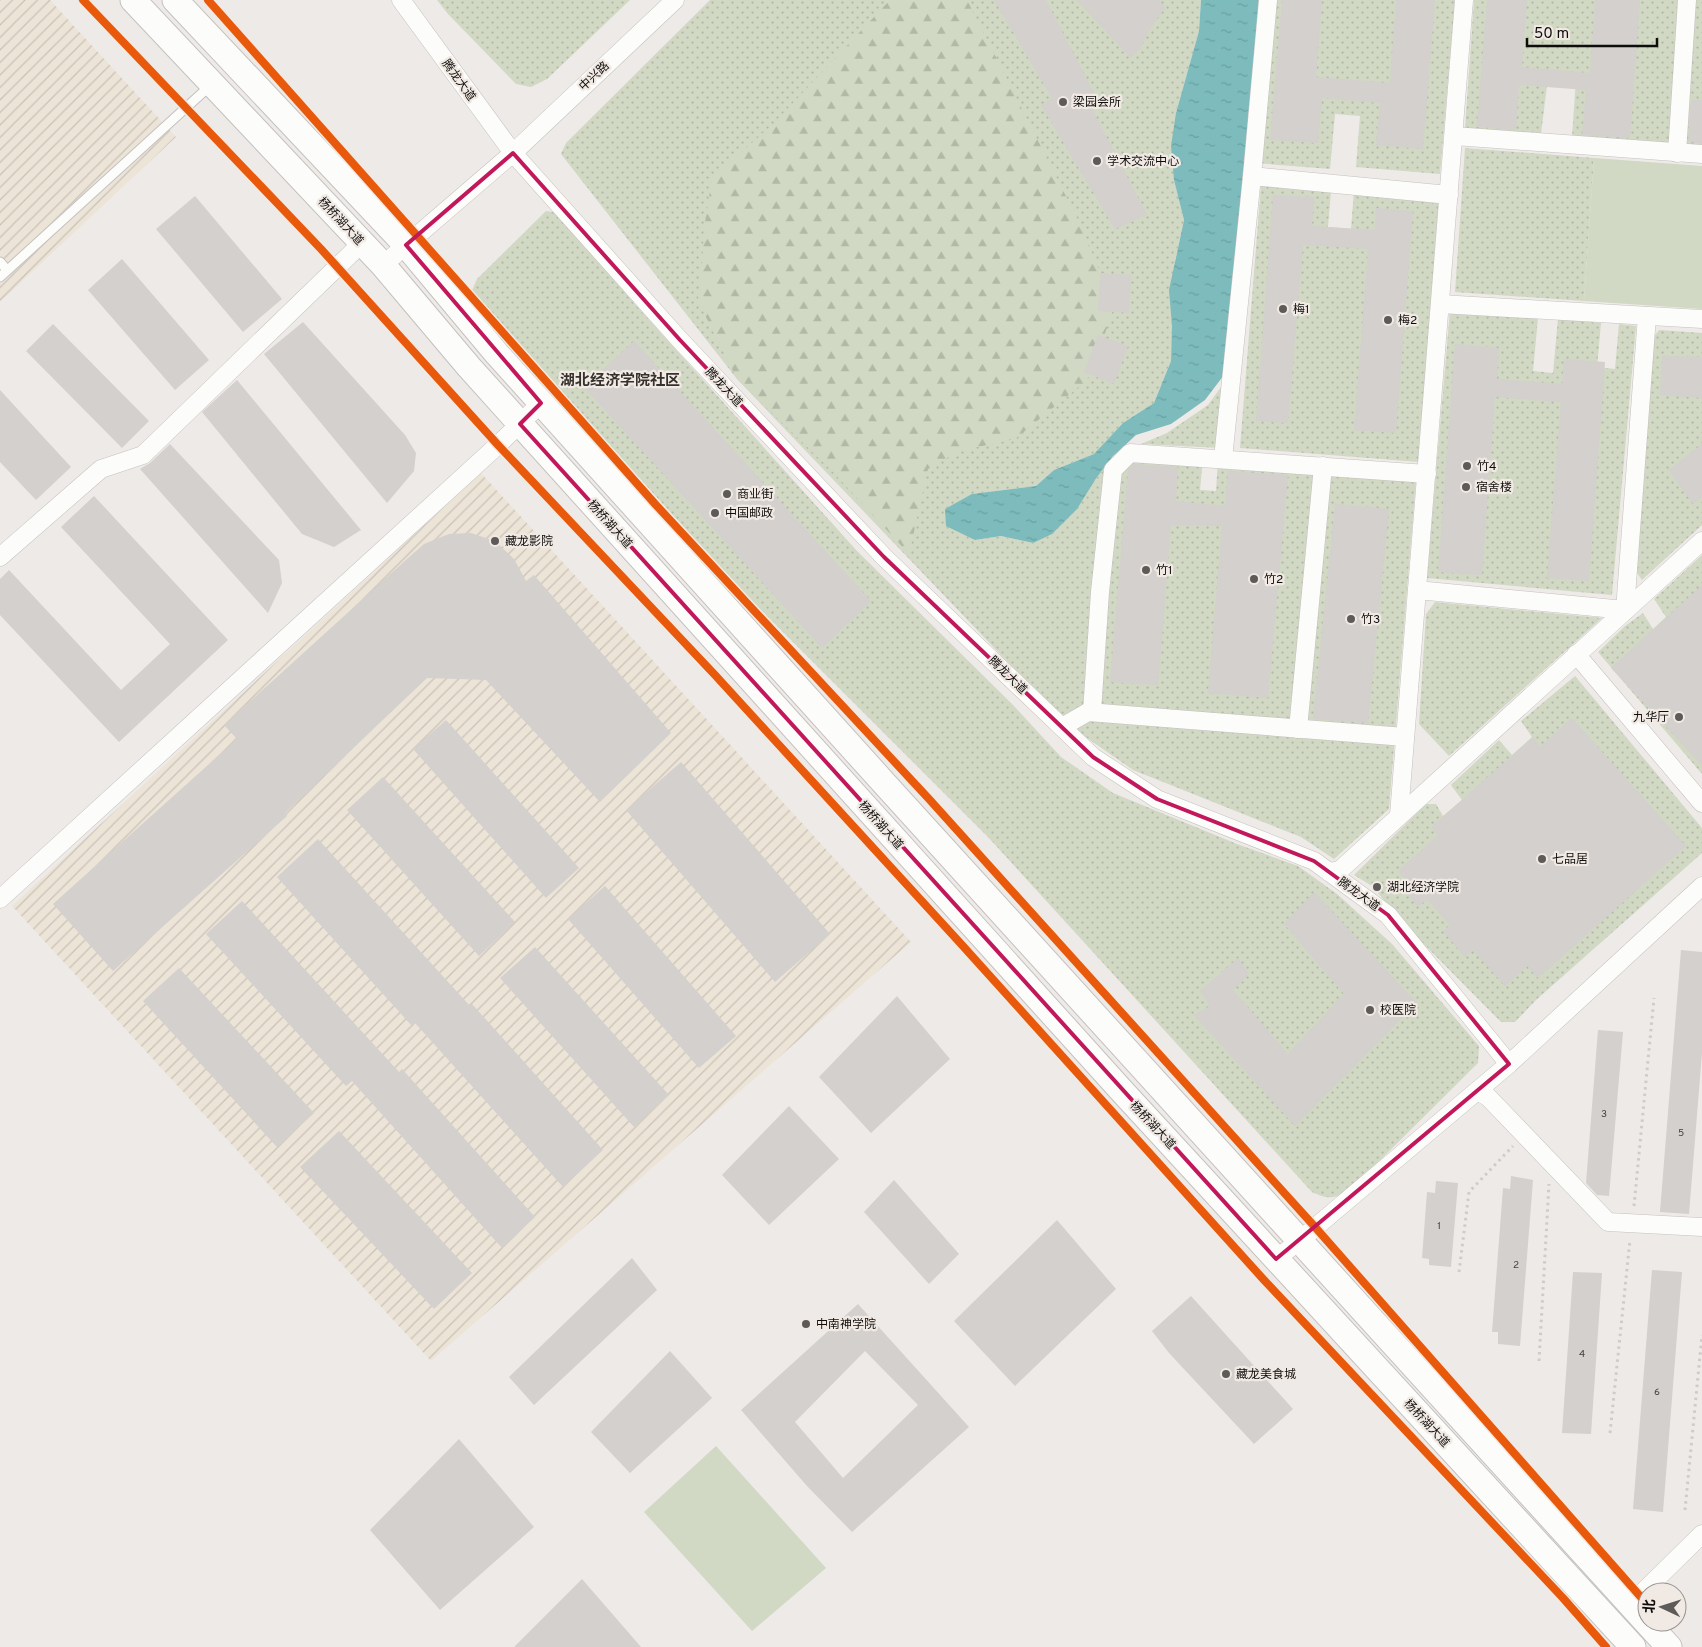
<svg xmlns="http://www.w3.org/2000/svg" width="1702" height="1647" font-family="Overpass,'Noto Sans SC',sans-serif">
<style>
.industrial{fill:url(#industrial-furrows)}
.grass{fill:url(#grass-dots)}
.forest{fill:url(#forest-firs)}
.pitch{fill:#d1d8c3}
.water{fill:url(#water-ripples)}
.building{fill:#d3d0cd;fill-rule:evenodd}
.lines{fill:none;stroke-linecap:round;stroke-linejoin:round}
.lane-casing{stroke:#c4c1bf;stroke-width:11}
.street-casing{stroke:#c4c1bf;stroke-width:19}
.secondary-casing{stroke:#c4c1bf;stroke-width:27}
.path{stroke:#cecccb;stroke-width:3;stroke-dasharray:2.5 4;stroke-linecap:butt}
.lane{stroke:#fcfcfb;stroke-width:9}
.street{stroke:#fcfcfb;stroke-width:18}
.secondary{stroke:#fcfcfb;stroke-width:25}
.cycleway-casing{stroke:#f1eae4;stroke-width:11}
.cycleway{stroke:#e8590c;stroke-width:8}
.marked{fill:none;stroke:#c2185b;stroke-width:4;stroke-linejoin:round}
.poi-dot{fill:#5d5a58;stroke:#f1eae4;stroke-width:2}
.labels{text-anchor:middle;stroke-width:4.5;stroke-linejoin:round;paint-order:stroke}
.number-label{font-size:10px;fill:#42403e}
.street-label{font-size:12px;fill:#0f0d0b;stroke:#f1eae4}
.poi-label{font-size:12px;fill:#0f0d0b;stroke:#f1eae4;text-anchor:start}
.quarter-label{font-size:15px;font-weight:bold;fill:#36312c;stroke:#f1eae4}
</style>
<defs>
<pattern id="industrial-furrows" width="10" height="10" patternUnits="userSpaceOnUse" patternTransform="scale(1.25)"><rect width="10" height="10" fill="#ede4d8"/><path d="M-1 1l2-2M0 10L10 0M9 11l2-2" fill="none" stroke="#cac2b8"/></pattern>
<pattern id="grass-dots" width="8" height="8" patternUnits="userSpaceOnUse" patternTransform="scale(1.25)"><rect width="8" height="8" fill="#d1d8c3"/><path d="M2 2h.1M6 6h.1" fill="none" stroke="#b2b8a6" stroke-width="1.8" stroke-linecap="round"/></pattern>
<pattern id="forest-firs" width="22" height="20" patternUnits="userSpaceOnUse" patternTransform="scale(1.25)"><rect width="22" height="20" fill="#d1d8c3"/><path d="M5 1l3.5 6h-7zM16 11l3.5 6h-7z" fill="#b2b8a6"/></pattern>
<pattern id="water-ripples" width="26" height="14" patternUnits="userSpaceOnUse" patternTransform="scale(1.25)"><rect width="26" height="14" fill="#7dbbbc"/><path d="M2 4q2-2 4 0t4 0M15 11q2-2 4 0t4 0" fill="none" stroke="#6ba0a0"/></pattern>
</defs>
<rect width="100%" height="100%" fill="#eeeae7"/>
<g class="industrial">
<path d="M0 0H50L176 137 0 302Z"/>
<path d="M481 473 911 942 431 1361 12 906Z"/>
</g>
<g class="grass">
<path d="M437 0H630L547 79 531 87 516 84 448 14Z"/>
<path d="M710 0H1201L1199 31 1176 113 1174 180 1184 220 1175 261 1171 361 1154 403 1123 423 1094 454 1054 470 1036 486 972 494 975 540 1001 536 1033 543 1095 480 1106 466 1113 470 1092 712 1303 729 1327 473 1416 480 1389 809 1334 859 1301 837 1133 770 1067 724 737 379 561 154 566 143Z"/>
<path d="M1270 0H1455L1440 174 1356 167 1360 116 1335 114 1330 169 1256 163Z"/>
<path d="M1474 0H1702V146L1572 137 1576 79 1548 77 1541 134 1465 128Z"/>
<path d="M1465 148 1594 158 1584 301 1455 292Z"/>
<path d="M1261 185 1331 191 1328 227 1351 229 1354 191 1440 198 1419 462 1240 448Z"/>
<path d="M546 211 558 213 633 302 857 551 1013 705 1061 757 1113 793 1237 844 1298 866 1337 894 1392 944 1479 1046 1478 1063 1351 1189C1334 1199 1329 1200 1312 1192L988 837 741 590 471 293 477 279Z"/>
<path d="M1450 310 1538 318 1533 371 1553 373 1558 319 1601 323 1597 367 1615 369 1619 324 1636 326 1612 595 1427 578Z"/>
<path d="M1659 330 1702 333V525L1642 580 1635 570 1652 339Z"/>
<path d="M1227 379 1221 448 1141 444 1167 433 1208 405Z"/>
<path d="M1121 449 1203 458 1200 490 1216 491 1218 460 1317 470 1292 723 1098 706Z"/>
<path d="M1702 555V774L1598 652 1625 626 1643 613 1653 629 1666 617 1654 599Z"/>
<path d="M1435 602 1602 618 1449 756 1419 724 1426 614Z"/>
<path d="M1575 676 1702 828V853L1536 1000 1515 1022H1501L1403 923 1372 886 1354 875 1426 804H1436L1443 816 1462 800 1451 785 1499 740 1512 755 1532 737 1521 721Z"/>
</g>
<path class="forest" d="M890 0H967L1082 228 1114 307 1097 357 1087 380 1015 439 959 451 928 469 909 554 833 472 737 379 698 301 702 265 704 228 712 179 774 123Z"/>
<g class="pitch">
<path d="M1594 158 1702 166V309L1584 301Z"/>
<path d="M716 1446 826 1568 752 1631 644 1512Z"/>
</g>
<path class="water" d="M1201 0H1261L1227 371 1205 400 1171 424 1136 435 1121 449 1113 456 1095 480 1077 509 1052 534 1033 543 1001 536 975 540 946 526 945 509 972 494 1036 486 1054 470 1094 454 1123 423 1154 403 1171 361 1172 326 1169 290 1184 220 1174 180 1171 146 1176 113 1199 31Z"/>
<g class="building">
<path d="M994 0H1046L1099 103 1091 107 1147 215 1115 229 1041 105 1052 98Z"/>
<path d="M1077 0H1159L1165 8 1149 30 1142 46 1131 58Z"/>
<path d="M1282 0H1322L1316 77 1390 83 1396 0H1435L1423 149 1376 145 1380 103 1322 98 1318 143 1270 140Z"/>
<path d="M1487 0H1527L1522 67 1590 73 1595 0H1640L1630 138 1582 135 1586 90 1519 85 1516 130 1477 127Z"/>
<path d="M1691 100H1702V143L1688 142Z"/>
<path d="M1273 195 1314 197 1312 226 1375 230 1376 208 1413 211 1396 433 1354 430 1368 249 1303 245 1288 423 1256 421Z"/>
<path d="M195 196 282 299 243 332 156 229Z"/>
<path d="M122 259 209 360 175 390 88 290Z"/>
<path d="M1100 273 1131 275 1129 313 1098 311Z"/>
<path d="M303 322 405 435 416 453 414 471 387 503 264 354Z"/>
<path d="M53 324 149 421 122 448 26 351Z"/>
<path d="M1098 335 1128 346 1114 384 1084 372Z"/>
<path d="M634 341 871 601 822 648 584 387Z"/>
<path d="M1455 344 1499 348 1497 379 1562 384 1564 359 1605 362 1589 581 1547 578 1561 402 1495 397 1482 575 1438 572Z"/>
<path d="M1662 356 1702 357V398L1660 395Z"/>
<path d="M237 380 361 530 334 547 302 534 202 412Z"/>
<path d="M0 390 71 467 36 500 0 462Z"/>
<path d="M170 444 279 560 282 583 268 613 140 469 150 463Z"/>
<path d="M1702 444V497L1693 504 1669 470Z"/>
<path d="M1134 464 1178 467 1176 501 1225 506 1228 471 1288 475 1268 698 1208 693 1222 526 1171 525 1158 685 1110 682 1128 470Z"/>
<path d="M94 496 228 640 119 742 0 615V579L9 570 121 690 170 644 61 527Z"/>
<path d="M1335 504 1389 509 1368 723 1313 719Z"/>
<path d="M471 533 495 541 514 559 526 581 534 575 671 733 600 802 486 680 427 678 285 813 287 816 113 971 53 904 237 739 224 725 408 558 424 544 449 534Z"/>
<path d="M1702 585V765L1611 668Z"/>
<path d="M1572 718 1686 846 1538 978 1527 966 1505 986 1473 950 1465 957 1443 931 1450 925 1427 899 1418 907 1408 895 1414 890 1398 871 1438 835 1431 827 1533 737 1541 746Z"/>
<path d="M446 720 579 868 546 898 413 749Z"/>
<path d="M681 762 830 934 775 982 626 810Z"/>
<path d="M383 777 515 922 479 956 347 810Z"/>
<path d="M318 839 470 1006 472 1004 603 1150 563 1187 415 1023 412 1026 277 877Z"/>
<path d="M605 886 736 1036 699 1068 568 919Z"/>
<path d="M1314 892 1417 1003 1295 1126 1194 1015 1210 1006 1200 991 1238 958 1249 974 1233 990 1288 1054 1344 994 1284 924Z"/>
<path d="M242 901 399 1072 402 1069 535 1217 502 1248 352 1081 346 1086 206 934Z"/>
<path d="M535 947 669 1095 634 1127 500 978Z"/>
<path d="M1681 950 1702 952V1053L1689 1214 1660 1212Z"/>
<path d="M179 968 314 1113 277 1147 143 1001Z"/>
<path d="M897 996 950 1059 871 1133 819 1077Z"/>
<path d="M1598 1030 1623 1032 1609 1196 1597 1195 1586 1183Z"/>
<path d="M789 1106 839 1159 769 1225 722 1175Z"/>
<path d="M339 1131 472 1273 434 1309 300 1167Z"/>
<path d="M1511 1176 1533 1180 1520 1346 1498 1344V1332H1492L1503 1188 1510 1189Z"/>
<path d="M894 1180 959 1254 929 1284 864 1212Z"/>
<path d="M1436 1181 1458 1183 1451 1267 1429 1265V1259L1422 1258 1427 1192 1435 1193Z"/>
<path d="M1057 1220 1116 1289 1015 1386 954 1321Z"/>
<path d="M632 1258 657 1290 534 1405 509 1377Z"/>
<path d="M1652 1270 1682 1272 1663 1512 1633 1509Z"/>
<path d="M1573 1272 1602 1273 1591 1434 1562 1433Z"/>
<path d="M1191 1296 1293 1409 1254 1444 1169 1353 1152 1331Z"/>
<path d="M858 1304 969 1427 852 1532 807 1486 741 1410ZM865 1351 918 1405 843 1478 795 1422Z"/>
<path d="M670 1351 712 1398 630 1473 591 1432Z"/>
<path d="M459 1439 534 1527 440 1610 370 1530Z"/>
<path d="M582 1579 641 1647H514Z"/>
</g>
<g class="lines">
<defs>
<g id="lane">
<path d="M0 262 7 270"/>
<path d="M0 277 212 84"/>
</g>
<g id="street">
<path d="M401 0 513 153 680 340 884 557 1093 757 1157 799 1314 861 1388 915 1509 1064"/>
<path d="M1454 136 1702 154"/>
<path d="M1677 153 1687 0"/>
<path d="M1252 176 1449 195"/>
<path d="M383 265 513 153 675 0"/>
<path d="M1440 304 1702 319"/>
<path d="M1223 459 1252 176 1268 0"/>
<path d="M0 557 101 469 143 455 362 243"/>
<path d="M1417 590 1625 610 1647 316"/>
<path d="M1576 654 1702 803"/>
<path d="M1092 712 1100 592 1113 470 1130 453 1427 474"/>
<path d="M1062 727 1088 712 1405 737"/>
<path d="M1298 729 1323 466"/>
<path d="M1399 815 1464 0"/>
<path d="M1329 872 1340 870 1702 541"/>
<path d="M0 899 498 445 541 403"/>
<path d="M1477 1091 1488 1097 1608 1222 1702 1227"/>
<path d="M1276 1259 1299 1241 1509 1064 1702 886"/>
<path d="M1631 1606 1639 1596 1702 1534"/>
</g>
<g id="secondary">
<path d="M133 0 383 265 469 367 1121 1090 1633 1647"/>
<path d="M175 0 406 245 497 354 883 782 1669 1647"/>
</g>
</defs>
<use href="#lane" class="lane-casing"/>
<use href="#street" class="street-casing"/>
<use href="#secondary" class="secondary-casing"/>
<g class="path">
<path d="M1634 1206 1654 998"/>
<path d="M1459 1272 1469 1192 1513 1146"/>
<path d="M1539 1361 1549 1184"/>
<path d="M1610 1433 1630 1240"/>
<path d="M1685 1510 1702 1335"/>
</g>
<use href="#lane" class="lane"/>
<use href="#street" class="street"/>
<use href="#secondary" class="secondary"/>
<defs>
<g id="cycleway">
<path d="M83 0 321 249 498 445 715 675 962 945 1264 1280 1563 1598 1606 1647"/>
<path d="M208 0 656 505 929 799 1315 1227 1647 1604"/>
</g>
</defs>
<use href="#cycleway" class="cycleway-casing"/>
<use href="#cycleway" class="cycleway"/>
</g>
<path class="marked" d="M513 153 680 340 884 557 1093 757 1157 799 1314 861 1388 915 1509 1064 1276 1259 520 424 541 403 406 245Z"/>
<g class="poi-dot">
<circle cx="1063" cy="102" r="5"/>
<circle cx="1097" cy="161" r="5"/>
<circle cx="1283" cy="309" r="5"/>
<circle cx="1388" cy="320" r="5"/>
<circle cx="1467" cy="466" r="5"/>
<circle cx="1466" cy="487" r="5"/>
<circle cx="727" cy="494" r="5"/>
<circle cx="715" cy="513" r="5"/>
<circle cx="495" cy="541" r="5"/>
<circle cx="1146" cy="570" r="5"/>
<circle cx="1254" cy="579" r="5"/>
<circle cx="1351" cy="619" r="5"/>
<circle cx="1679" cy="717" r="5"/>
<circle cx="1542" cy="859" r="5"/>
<circle cx="1377" cy="887" r="5"/>
<circle cx="1370" cy="1010" r="5"/>
<circle cx="806" cy="1324" r="5"/>
<circle cx="1226" cy="1374" r="5"/>
</g>
<g class="labels">
<g class="number-label">
<text x="1604" y="1117">3</text>
<text x="1681" y="1136">5</text>
<text x="1439" y="1229">1</text>
<text x="1516" y="1268">2</text>
<text x="1582" y="1357">4</text>
<text x="1657" y="1395">6</text>
</g>
<g class="street-label">
<text transform="translate(594 76) rotate(-43)" y="4">中兴路</text>
<text transform="translate(459 80) rotate(54)" y="4">腾龙大道</text>
<text transform="translate(341 221) rotate(47)" y="4">杨桥湖大道</text>
<text transform="translate(724 387) rotate(47)" y="4">腾龙大道</text>
<text transform="translate(610 524) rotate(48)" y="4">杨桥湖大道</text>
<text transform="translate(1008 675) rotate(44)" y="4">腾龙大道</text>
<text transform="translate(881 825) rotate(48)" y="4">杨桥湖大道</text>
<text transform="translate(1359 894) rotate(36)" y="4">腾龙大道</text>
<text transform="translate(1153 1125) rotate(47)" y="4">杨桥湖大道</text>
<text transform="translate(1427 1423) rotate(47)" y="4">杨桥湖大道</text>
</g>
<g class="poi-label">
<text x="1073" y="106">梁园会所</text>
<text x="1107" y="165">学术交流中心</text>
<text x="1293" y="313">梅1</text>
<text x="1398" y="324">梅2</text>
<text x="1477" y="470">竹4</text>
<text x="1476" y="491">宿舍楼</text>
<text x="737" y="498">商业街</text>
<text x="725" y="517">中国邮政</text>
<text x="505" y="545">藏龙影院</text>
<text x="1156" y="574">竹1</text>
<text x="1264" y="583">竹2</text>
<text x="1361" y="623">竹3</text>
<text x="1669" y="721" text-anchor="end">九华厅</text>
<text x="1552" y="863">七品居</text>
<text x="1387" y="891">湖北经济学院</text>
<text x="1380" y="1014">校医院</text>
<text x="816" y="1328">中南神学院</text>
<text x="1236" y="1378">藏龙美食城</text>
</g>
<g class="quarter-label">
<text x="620" y="385">湖北经济学院社区</text>
</g>
</g>
<g transform="translate(1662 1607) rotate(274)"><circle r="24" fill="#f1eae4" stroke="#97928d"/>
<path d="M0-4L9 19L0 12L-9 19Z" fill="#5d5a58"/>
<text y="-8" font-size="14" font-weight="bold" text-anchor="middle" fill="#0f0d0b">北</text>
</g>
<path d="M1527 38v8h130v-8" fill="none" stroke="#0f0d0b" stroke-width="2.5"/>
<text x="1534" y="38" font-size="15" fill="#0f0d0b" stroke="#f1eae4" stroke-width="4" paint-order="stroke">50 m</text>
</svg>
